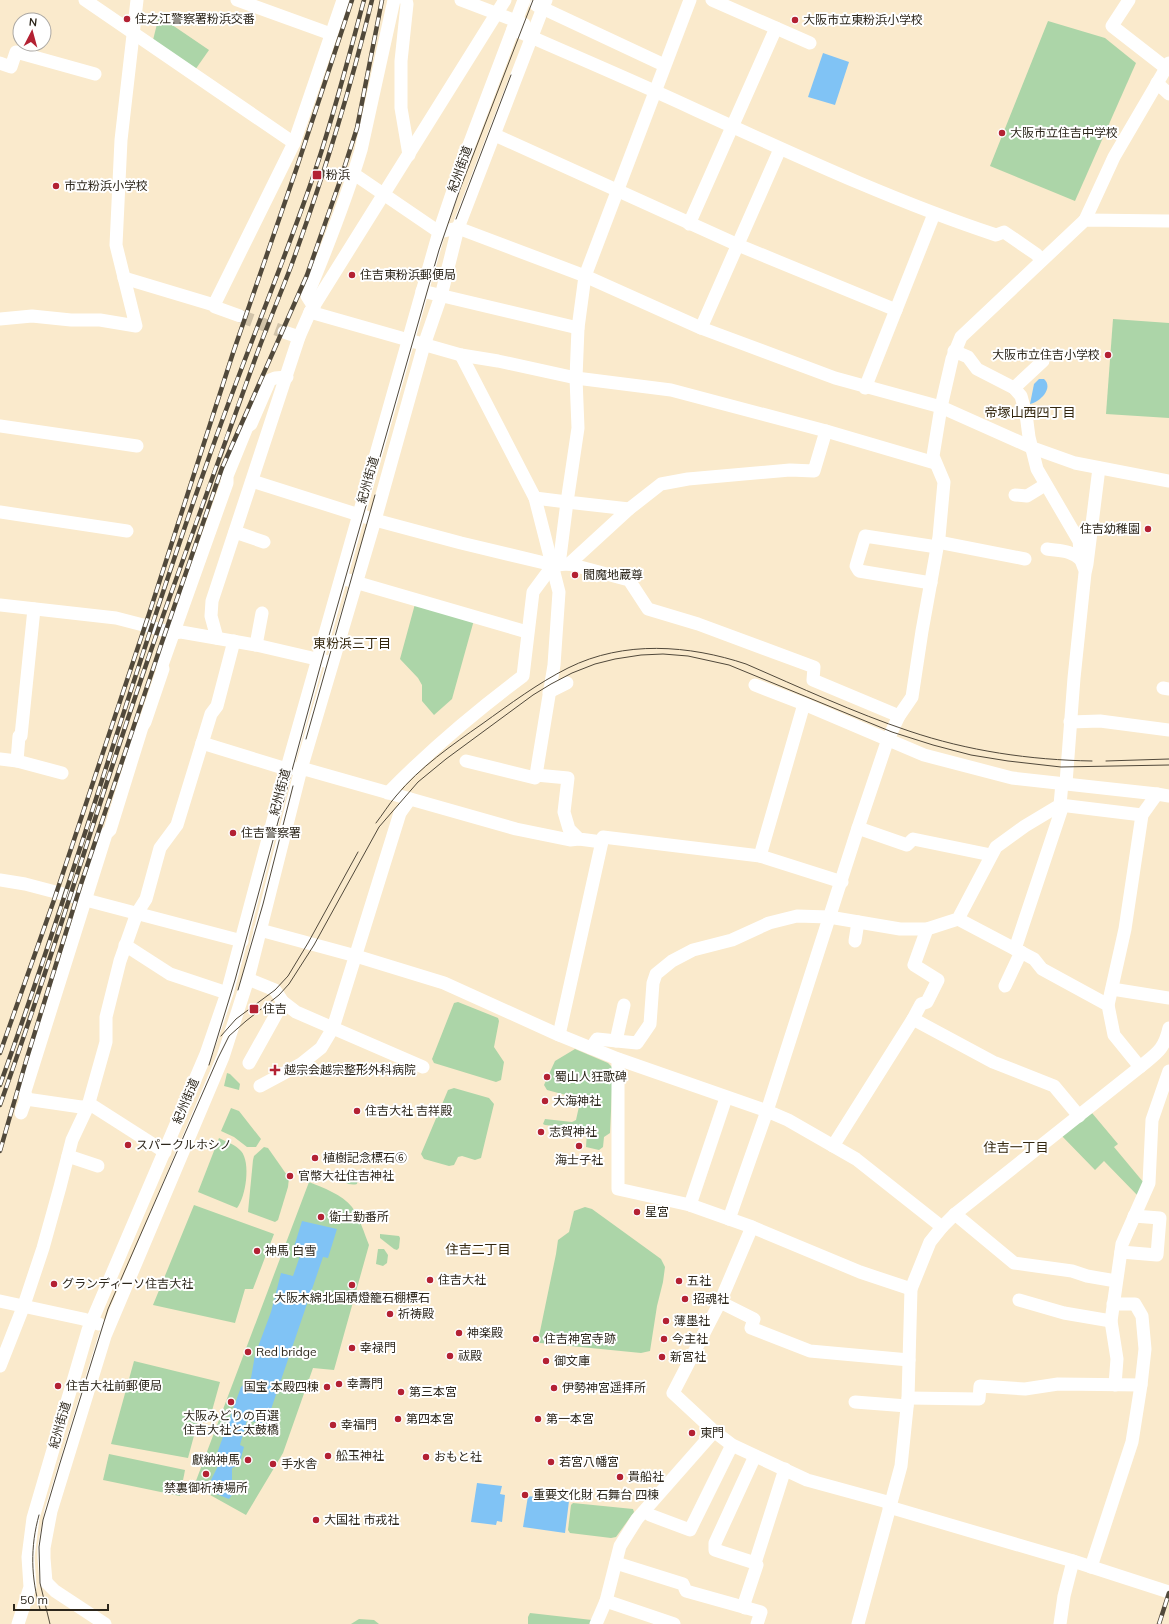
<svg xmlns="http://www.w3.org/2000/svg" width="1169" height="1624" font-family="Mulish,'Noto Sans JP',sans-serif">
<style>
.green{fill:#acd5a8}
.water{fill:#80c3f5}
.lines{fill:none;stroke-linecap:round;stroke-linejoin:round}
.minor-tunnel{stroke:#d1c3a9;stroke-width:13;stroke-dasharray:13 6;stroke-linecap:butt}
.minor{stroke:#fff;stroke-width:13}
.tram{stroke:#51493b;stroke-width:1}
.rail-casing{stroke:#51493b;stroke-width:4.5}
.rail{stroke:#fff;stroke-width:3;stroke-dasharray:9;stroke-linecap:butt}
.poi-dot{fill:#b32133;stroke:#fff;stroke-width:1.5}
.labels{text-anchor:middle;stroke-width:4;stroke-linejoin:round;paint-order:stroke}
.poi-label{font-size:12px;fill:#2c261b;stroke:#fff;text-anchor:start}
.street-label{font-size:12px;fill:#2c261b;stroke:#fff}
.neighbourhood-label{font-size:13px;fill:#34270e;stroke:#fff}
</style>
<rect width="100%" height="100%" fill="#faeacc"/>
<g class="green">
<path d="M159 16 209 50 195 70 153 40Z"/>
<path d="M1048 21 1105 38 1136 63 1075 201 990 166Z"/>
<path d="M1113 319 1169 323V418L1106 414Z"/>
<path d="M415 604 474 620 452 699 434 715 422 701V685L418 678 400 659Z"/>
<path d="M458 1002 498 1018 499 1021 494 1047 504 1062 501 1080 496 1082 434 1063 432 1059 454 1003Z"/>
<path d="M575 1049 608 1063 613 1068 610 1133 604 1137 603 1147 599 1150 586 1147 587 1132 585 1129 545 1125 543 1124 545 1119 572 1122 576 1120 580 1102 577 1098 547 1090 544 1085 555 1061Z"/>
<path d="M227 1073 230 1074 240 1084 239 1090 224 1086Z"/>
<path d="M454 1088 489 1098 494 1104 481 1158 475 1160 462 1156 458 1157 454 1165 449 1166 424 1159 421 1154 448 1090Z"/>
<path d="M231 1108 239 1111 261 1139 256 1147H247L234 1137 221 1131Z"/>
<path d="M1092 1113 1118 1144 1114 1147 1144 1183 1139 1197 1104 1161 1095 1170 1060 1134Z"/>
<path d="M219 1138C227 1142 236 1145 241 1151 251 1162 246 1197 237 1208L198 1192Z"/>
<path d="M264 1147 268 1148 289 1178 288 1187 278 1220 275 1222 248 1212 253 1160 254 1156Z"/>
<path d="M342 1172 356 1178 358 1179 357 1184C350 1186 341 1182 338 1176Z"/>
<path d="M309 1182C323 1188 342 1194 352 1207 360 1218 364 1233 369 1245L334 1370 313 1368 283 1453 246 1515 194 1486Z"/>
<path d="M194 1205 274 1234 253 1289H245L235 1323 153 1305Z"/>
<path d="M585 1207 592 1209 661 1259 665 1267 663 1282 657 1306 650 1351 641 1353 540 1343 538 1341 556 1254 558 1240 569 1232 574 1211Z"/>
<path d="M380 1234 399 1236 400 1238 399 1248 397 1250 394 1249 380 1238Z"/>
<path d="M378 1249H384L388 1255 387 1263 383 1266 376 1264Z"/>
<path d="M134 1361 220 1382 210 1418 199 1417 188 1458 111 1444Z"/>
<path d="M109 1454 185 1470 180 1496 103 1480Z"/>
<path d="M573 1503 633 1509 634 1512 616 1537 611 1538 570 1533 568 1530 571 1505Z"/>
<path d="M530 1613 592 1620 591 1624H528V1617Z"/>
<path d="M359 1619 374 1620 379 1624H351Z"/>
</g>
<g class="water">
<path d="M823 53 849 62 835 105 808 97Z"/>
<path d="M1039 379H1044C1054 388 1040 402 1030 404L1034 384Z"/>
<path d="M302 1221 337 1229 328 1258 323 1257 266 1424 247 1420 240 1445 244 1447 239 1465 232 1468V1481L239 1485 229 1499 206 1490 218 1466V1461L215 1459 241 1387 251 1378 255 1355 271 1312 281 1273 293 1276 301 1253 293 1250Z"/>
<path d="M477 1483 502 1486 500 1494 505 1495 502 1522 497 1521 496 1525 471 1522Z"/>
<path d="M528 1496 569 1501 565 1533 523 1527Z"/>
</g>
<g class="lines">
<path class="minor-tunnel" d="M240 316 284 332"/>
<g class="minor">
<path d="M85 0 294 143"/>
<path d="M237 0 331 34"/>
<path d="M406 0 407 4 401 61V108L409 155"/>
<path d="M461 0 524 24"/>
<path d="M712 0 810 43"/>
<path d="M1129 0 1112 26 1166 68"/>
<path d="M536 5 664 65"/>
<path d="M513 29C574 56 636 82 696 110 795 155 893 201 996 235L1004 232 1036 254 1042 260"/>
<path d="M0 63 11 67 16 52 95 74"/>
<path d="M1157 83 1169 94"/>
<path d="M495 135 738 245 896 310"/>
<path d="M354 174 439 232 458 228 585 276 701 328 835 378 941 407 1033 448 1075 463 1169 481"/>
<path d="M1085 220 1114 157 1169 63"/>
<path d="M689 224 776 28"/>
<path d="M124 278 214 305 294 143 343 0"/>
<path d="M422 291 578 328"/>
<path d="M215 307 240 316"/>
<path d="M314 307 307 296C327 248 346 200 361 150L394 0"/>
<path d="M310 312 461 355 498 361 576 378 671 390 826 431 935 463"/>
<path d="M0 319 32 316 71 320H100L136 326 116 245 121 140 137 0"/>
<path d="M701 328 780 149"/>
<path d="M284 332 299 337"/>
<path d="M954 351 968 357 977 369 1014 388 1021 396 1026 414 1029 437 1037 469 1079 541 1081 560 1084 568"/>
<path d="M461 355 535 498 559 592 554 665 536 775 568 778 564 812 569 829 579 839 602 842"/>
<path d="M865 388 934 214"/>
<path d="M1014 388 1043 361"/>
<path d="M0 426 137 446"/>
<path d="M252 481 375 520 461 543 553 565"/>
<path d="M1015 495 1027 496 1045 485"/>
<path d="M535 498 567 502 559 565"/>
<path d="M629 509 567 502 578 428 576 378 578 328 585 276 690 0"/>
<path d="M0 512 127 531"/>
<path d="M235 532 264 542"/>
<path d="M938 542 1025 559"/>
<path d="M1047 549C1059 551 1072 550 1081 560"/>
<path d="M569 564 629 509 661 484 688 479 790 470 814 471 826 431"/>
<path d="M348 580 527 632"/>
<path d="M931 583 859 571 856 566 865 536 937 547"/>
<path d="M0 605 116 618 174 633 181 632 256 645 325 661"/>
<path d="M217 638 211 616 212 601 299 337 310 312 505 0"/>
<path d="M256 645 262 613"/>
<path d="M755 685 804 704 760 856"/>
<path d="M1163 688 1169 689"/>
<path d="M549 692 567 683"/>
<path d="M804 704 924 755 1012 778 1157 794 1169 796"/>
<path d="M1070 722 1100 721 1169 730"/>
<path d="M202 743 280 767 308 770 516 829 570 840 579 839"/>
<path d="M0 759 17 761 62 773"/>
<path d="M17 761 19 736H21L34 609"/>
<path d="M466 761 535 778"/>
<path d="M1066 783 1074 678 1085 573 1087 564 1099 468"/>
<path d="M388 793C430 750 475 712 523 676L533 592 553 565 569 564 629 580 648 609 698 624 814 667 813 680 899 716"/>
<path d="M1060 805 1142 815"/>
<path d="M858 828 907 845 913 839 991 855"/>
<path d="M0 880 25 884 242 941"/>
<path d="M958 919 1034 959 1042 969 1108 1005 1114 1035 1140 1067"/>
<path d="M260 930 356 956 444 983 559 1035 618 1059 767 1111 788 1120 856 1159 942 1227 930 1242 911 1289 908 1398 901 1466 858 1624"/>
<path d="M855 941 858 922"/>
<path d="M125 945 170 974 227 993"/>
<path d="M1015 949 1063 805"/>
<path d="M248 979 275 990 283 1002 296 1012 423 1067"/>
<path d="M1005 986 1021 952"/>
<path d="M1112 989 1169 998"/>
<path d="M1108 1005 1125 929 1142 815 1157 794"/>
<path d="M913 1019 921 1004 927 1002 938 980 914 965 927 929"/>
<path d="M559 1035 603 837 760 856 842 882"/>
<path d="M616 1041 624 1005"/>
<path d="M591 1048 597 1039 637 1043 650 1024 653 983 656 974 672 961 693 950 732 940 769 923 797 916 829 917 900 929H927L958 919 996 847 1025 826 1060 805 1062 783"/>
<path d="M618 1059V1189L690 1205 752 1227 860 1272 911 1289"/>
<path d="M249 1063 283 1002"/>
<path d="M260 1086 301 1064 321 1048 333 1028 400 813 410 799"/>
<path d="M26 1099 81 1107 93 1106 165 1152"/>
<path d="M21 1113 26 1099 25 1091 106 834 110 830 142 727 145 722 163 669 162 665 227 483V476L247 427 251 424 270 380 275 378 287 377"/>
<path d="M833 1146 913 1019 993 1062 1054 1086 1079 1116"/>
<path d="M68 1156 98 1166"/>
<path d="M690 1205 726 1098"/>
<path d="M955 1214 1014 1263 1072 1271 1087 1276 1116 1281"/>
<path d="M729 1219 767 1111 858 828 888 739 899 716 912 697 922 631 939 537 944 482 933 456 941 407 952 359 961 337 1085 220 1169 221"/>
<path d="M752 1227 720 1302 673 1393 715 1432 732 1445 807 1480 891 1503"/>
<path d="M942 1227 955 1214 1140 1067C1157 1053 1164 1050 1169 1028"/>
<path d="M1121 1252 1157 1255 1160 1218 1134 1216"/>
<path d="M1019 1300 1064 1313 1111 1321"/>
<path d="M0 1301 83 1319 99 1324"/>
<path d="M720 1302 754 1319 751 1328 810 1351 909 1360"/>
<path d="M0 1366 24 1305 43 1248 60 1187 72 1140 88 1106 106 1042V1017L120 961 137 913 146 899 160 848 177 825 211 714 217 706 234 641"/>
<path d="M1115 1385 1117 1359 1111 1321 1122 1244 1149 1183 1152 1120 1169 1071"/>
<path d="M908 1398 979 1399 980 1386 1025 1389 1058 1384 1141 1385"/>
<path d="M855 1402 907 1406"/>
<path d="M889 1507 1073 1561 1169 1592"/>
<path d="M645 1511 650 1515 690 1530 732 1445"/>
<path d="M616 1563 683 1584 686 1591 761 1612 757 1624"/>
<path d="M755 1563 785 1469"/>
<path d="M1091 1567 1132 1442 1141 1385 1145 1349 1142 1316 1135 1304H1113"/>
<path d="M46 1582 44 1558V1548L51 1511 105 1336 223 1057 248 979 301 769 375 520 424 345 441 296 458 228 546 0"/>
<path d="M46 1582 55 1591 105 1624"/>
<path d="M606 1601 674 1624"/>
<path d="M745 1608V1601L757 1565 755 1563 715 1550V1543L755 1456"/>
<path d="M18 1624 30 1587 28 1557 33 1518 88 1330 206 1054 227 993 287 768 439 232 464 158 524 0"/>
<path d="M596 1624 606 1601 620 1546 637 1519 711 1435 715 1432"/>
<path d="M1060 1624 1064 1596 1073 1561"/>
</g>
<g class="tram">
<path d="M456 219 511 75"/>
<path d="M306 739 375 495"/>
<path d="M1106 761 1169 759"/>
<path d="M376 823C383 814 389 804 396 796 420 767 452 745 482 724 510 704 538 683 568 668 624 640 689 645 746 664 799 687 855 713 909 731 968 751 1030 760 1092 761"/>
<path d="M238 990 263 904 293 786"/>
<path d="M221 1036 236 1019 275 990 288 976 308 943 358 852"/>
<path d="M209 1065 235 980 322 660 439 250 460 189 533 0"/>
<path d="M39 1515C30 1547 31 1578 40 1609"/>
<path d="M50 1624 40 1583 39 1547 43 1520 60 1463 108 1309 218 1058 229 1036 246 1021 279 995 289 984 314 945 379 827 418 782 446 759 533 695 551 684 572 673 595 664 615 659 641 655 663 654 688 656 729 665 892 732 933 745 971 755 1008 761 1061 767 1169 765"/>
</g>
<defs>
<g id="rail">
<path d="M0 1053 54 900 149 614 233 353 296 170 352 0"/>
<path d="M0 1085C74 880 134 669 207 463 240 367 280 273 313 177 333 119 348 59 364 0"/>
<path d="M0 1105C60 937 109 766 169 599 197 520 225 441 254 362 265 331 278 300 290 269 322 181 350 91 372 0"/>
<path d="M0 1151 26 1061 80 887 161 645 222 468 307 275 340 181 357 128 382 0"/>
<path d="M1159 1624 1169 1593"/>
</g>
</defs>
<use href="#rail" class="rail-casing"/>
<use href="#rail" class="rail"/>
</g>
<g class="poi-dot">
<circle cx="127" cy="19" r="4"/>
<circle cx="795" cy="20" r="4"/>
<circle cx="1002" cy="133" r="4"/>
<rect x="312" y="170" width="10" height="10" rx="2"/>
<circle cx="56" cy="186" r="4"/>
<circle cx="352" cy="275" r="4"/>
<circle cx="1108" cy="355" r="4"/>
<circle cx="1148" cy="529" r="4"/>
<circle cx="575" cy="575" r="4"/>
<circle cx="233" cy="833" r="4"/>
<rect x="249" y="1004" width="10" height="10" rx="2"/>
<path d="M273 1064h4v4h4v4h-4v4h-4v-4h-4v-4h4z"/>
<circle cx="547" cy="1077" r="4"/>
<circle cx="545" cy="1101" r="4"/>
<circle cx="357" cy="1111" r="4"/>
<circle cx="541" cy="1132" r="4"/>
<circle cx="128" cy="1145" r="4"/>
<circle cx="579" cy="1146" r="4"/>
<circle cx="315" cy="1158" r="4"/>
<circle cx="290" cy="1176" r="4"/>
<circle cx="637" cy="1212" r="4"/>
<circle cx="321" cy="1217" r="4"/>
<circle cx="257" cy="1251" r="4"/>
<circle cx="430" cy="1280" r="4"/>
<circle cx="679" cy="1281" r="4"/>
<circle cx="54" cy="1284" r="4"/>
<circle cx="352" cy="1285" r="4"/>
<circle cx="685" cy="1299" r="4"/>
<circle cx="390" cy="1314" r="4"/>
<circle cx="666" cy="1321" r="4"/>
<circle cx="459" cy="1333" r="4"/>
<circle cx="536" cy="1339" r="4"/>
<circle cx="664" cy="1339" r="4"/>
<circle cx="352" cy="1348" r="4"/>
<circle cx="248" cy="1352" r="4"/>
<circle cx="450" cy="1356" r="4"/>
<circle cx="662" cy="1357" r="4"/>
<circle cx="546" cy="1361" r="4"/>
<circle cx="339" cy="1384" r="4"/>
<circle cx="58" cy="1386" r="4"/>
<circle cx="327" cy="1387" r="4"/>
<circle cx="554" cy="1388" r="4"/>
<circle cx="401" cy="1392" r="4"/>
<circle cx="231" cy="1402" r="4"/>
<circle cx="398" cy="1419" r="4"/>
<circle cx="538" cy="1419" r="4"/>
<circle cx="333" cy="1425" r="4"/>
<circle cx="692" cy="1433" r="4"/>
<circle cx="328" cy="1456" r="4"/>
<circle cx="426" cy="1457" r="4"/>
<circle cx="248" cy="1460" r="4"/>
<circle cx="551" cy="1462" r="4"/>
<circle cx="273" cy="1464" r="4"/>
<circle cx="206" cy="1474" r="4"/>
<circle cx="620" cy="1477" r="4"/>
<circle cx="525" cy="1495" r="4"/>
<circle cx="316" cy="1520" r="4"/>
</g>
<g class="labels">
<g class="poi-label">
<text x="135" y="23">住之江警察署粉浜交番</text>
<text x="803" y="24">大阪市立東粉浜小学校</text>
<text x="1010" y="137">大阪市立住吉中学校</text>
<text x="326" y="179">粉浜</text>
<text x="64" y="190">市立粉浜小学校</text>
<text x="360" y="279">住吉東粉浜郵便局</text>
<text x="1100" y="359" text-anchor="end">大阪市立住吉小学校</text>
<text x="1140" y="533" text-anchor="end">住吉幼稚園</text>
<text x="583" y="579">閻魔地蔵尊</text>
<text x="241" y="837">住吉警察署</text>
<text x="263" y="1013">住吉</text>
<text x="284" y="1074">越宗会越宗整形外科病院</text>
<text x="555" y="1081">蜀山人狂歌碑</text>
<text x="553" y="1105">大海神社</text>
<text x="365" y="1115">住吉大社 吉祥殿</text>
<text x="549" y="1136">志賀神社</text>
<text x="136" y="1149">スパークルホシノ</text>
<text x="323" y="1162">植樹記念標石⑥</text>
<text x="579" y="1164" text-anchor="middle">海士子社</text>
<text x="298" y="1180">官幣大社住吉神社</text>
<text x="645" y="1216">星宮</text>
<text x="329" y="1221">衛士勤番所</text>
<text x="265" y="1255">神馬 白雪</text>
<text x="438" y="1284">住吉大社</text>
<text x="687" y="1285">五社</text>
<text x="62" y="1288">グランディーソ住吉大社</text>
<text x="352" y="1302" text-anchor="middle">大阪木綿北国積燈籠石棚標石</text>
<text x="693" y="1303">招魂社</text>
<text x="398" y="1318">祈祷殿</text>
<text x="674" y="1325">薄墨社</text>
<text x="467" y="1337">神楽殿</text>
<text x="544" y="1343">住吉神宮寺跡</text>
<text x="672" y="1343">今主社</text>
<text x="360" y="1352">幸禄門</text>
<text x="256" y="1356">Red bridge</text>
<text x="458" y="1360">祓殿</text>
<text x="670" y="1361">新宮社</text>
<text x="554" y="1365">御文庫</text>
<text x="347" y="1388">幸壽門</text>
<text x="66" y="1390">住吉大社前郵便局</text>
<text x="319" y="1391" text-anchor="end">国宝 本殿四棟</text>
<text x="562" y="1392">伊勢神宮遥拝所</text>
<text x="409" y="1396">第三本宮</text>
<text x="231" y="1420" text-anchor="middle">大阪みどりの百選<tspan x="231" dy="14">住吉大社と太鼓橋</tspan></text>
<text x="406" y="1423">第四本宮</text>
<text x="546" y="1423">第一本宮</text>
<text x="341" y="1429">幸福門</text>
<text x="700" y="1437">東門</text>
<text x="336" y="1460">舩玉神社</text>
<text x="434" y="1461">おもと社</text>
<text x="240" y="1464" text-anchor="end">獻納神馬</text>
<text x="559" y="1466">若宮八幡宮</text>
<text x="281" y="1468">手水舎</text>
<text x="628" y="1481">貴船社</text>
<text x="206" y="1492" text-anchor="middle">禁裏御祈祷場所</text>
<text x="533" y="1499">重要文化財 石舞台 四棟</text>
<text x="324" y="1524">大国社 市戎社</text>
</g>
<g class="street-label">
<text transform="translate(460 169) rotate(-70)" y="4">紀州街道</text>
<text transform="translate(368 480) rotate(-74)" y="4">紀州街道</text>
<text transform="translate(280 792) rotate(-75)" y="4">紀州街道</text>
<text transform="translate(186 1101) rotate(-67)" y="4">紀州街道</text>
<text transform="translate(60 1425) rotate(-74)" y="4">紀州街道</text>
</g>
<g class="neighbourhood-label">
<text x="1030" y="417">帝塚山西四丁目</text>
<text x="352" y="648">東粉浜三丁目</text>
<text x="1016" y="1152">住吉一丁目</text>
<text x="478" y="1254">住吉二丁目</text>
</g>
</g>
<g transform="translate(32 32) rotate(6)"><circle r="19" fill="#ffffff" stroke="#aba8a4"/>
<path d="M0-3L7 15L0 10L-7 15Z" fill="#b32133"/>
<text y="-6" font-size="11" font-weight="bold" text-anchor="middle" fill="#2c261b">N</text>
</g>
<path d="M14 1604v6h94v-6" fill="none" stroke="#2c261b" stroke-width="2"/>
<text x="20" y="1604" font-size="12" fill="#2c261b" stroke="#ffffff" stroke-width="3" paint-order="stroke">50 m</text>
</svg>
